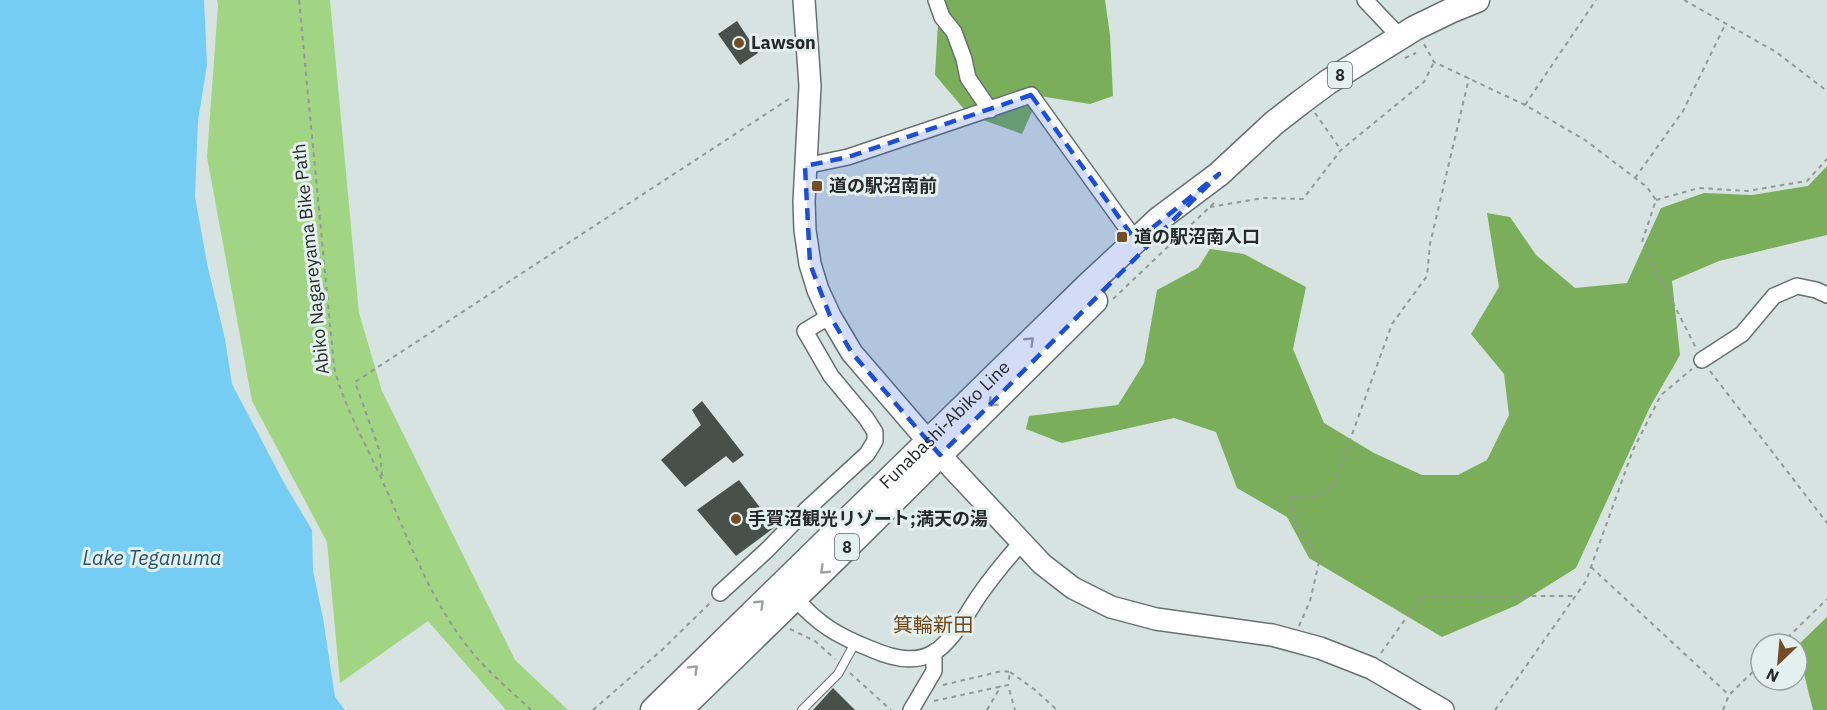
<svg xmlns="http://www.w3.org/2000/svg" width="1827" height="710" font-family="'IBM Plex Sans','Noto Sans JP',sans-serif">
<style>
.green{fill:#a1d584}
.forest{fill:#7aae5b}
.water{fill:#76cdf4}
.building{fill:#47504a}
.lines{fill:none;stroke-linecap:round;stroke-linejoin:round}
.lane-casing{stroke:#66716f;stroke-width:10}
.street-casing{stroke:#66716f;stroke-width:18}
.secondary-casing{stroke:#66716f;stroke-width:24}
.primary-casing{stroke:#66716f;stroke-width:27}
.path{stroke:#909997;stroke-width:2;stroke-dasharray:4.5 4.5;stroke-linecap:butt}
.lane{stroke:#fff;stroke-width:8}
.street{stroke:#fff;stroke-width:15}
.secondary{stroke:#fff;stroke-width:21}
.primary{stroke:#fff;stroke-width:24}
.oneway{stroke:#9d9f9f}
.marked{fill:#1d4ed8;fill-opacity:0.2;stroke:#1d4ed8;stroke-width:4.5;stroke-dasharray:12 8;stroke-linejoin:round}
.poi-dot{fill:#724d28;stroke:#e4f0ee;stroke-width:2}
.labels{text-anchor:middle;stroke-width:6;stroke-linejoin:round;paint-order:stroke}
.shield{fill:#e4f0ee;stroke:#5e6564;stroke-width:1.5}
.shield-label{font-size:16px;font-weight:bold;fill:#252a29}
.poi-label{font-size:18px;font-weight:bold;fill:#252a29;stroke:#e4f0ee;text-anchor:start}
.street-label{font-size:18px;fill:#252a29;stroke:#e4f0ee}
.water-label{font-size:20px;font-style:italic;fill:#26576b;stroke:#e4f0ee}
.neighbourhood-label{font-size:20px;fill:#6f471b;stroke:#e4f0ee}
</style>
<rect width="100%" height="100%" fill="#d7e3e0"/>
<path class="green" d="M217 0H330L359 313 382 391 515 660 568 710H506L428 621 340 683 327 542 252 401 207 157 218 5Z"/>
<g class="forest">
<path d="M942 0H1105L1110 35 1113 96 1090 104 1039 96 1022 134 969 115 935 75 938 24Z"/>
<path d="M1827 166V235L1719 261 1672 281 1680 355 1650 407 1576 568 1517 605 1442 637 1309 558 1287 517 1237 488 1216 432 1174 418 1062 443 1026 429 1029 416 1118 405 1144 363 1157 290 1198 268 1210 249 1244 254 1306 287 1293 349 1324 423 1374 453 1422 475H1458L1487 460 1509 415 1504 374 1471 334 1499 287 1487 213 1510 217 1536 255 1575 288 1627 283 1661 208 1704 193 1752 195 1808 186Z"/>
<path d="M1827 617V710H1813L1797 646Z"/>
</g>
<path class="water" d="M0 0H204L207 65 198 121 195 197 208 268 225 339 232 384 283 481 312 530 313 571 323 618 335 697 345 710H0Z"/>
<g class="building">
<path d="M737 21 758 53 740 65 718 34Z"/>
<path d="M702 401 744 455 733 463 726 456 685 487 661 460 701 425 692 410Z"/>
<path d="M739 480 775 527 736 556 697 510Z"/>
<path d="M833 688 855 710H813Z"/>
</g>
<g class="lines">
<defs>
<path id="lane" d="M802 710 838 674 855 643"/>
<g id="street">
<path d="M936 0 942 17 954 32 964 59 968 78 990 110"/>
<path d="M1365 0 1400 37"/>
<path d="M805 166 848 157 1031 95 1136 241"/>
<path d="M1702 360 1742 334 1774 296 1797 286 1816 290 1827 295"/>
<path d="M720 593 767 550 806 510 867 454 875 441V432L866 418 831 376 805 331 830 316"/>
<path d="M795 598C819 625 838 636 871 649 933 676 948 644 978 597 991 578 1006 560 1021 543"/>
<path d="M911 710 934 671V652"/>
</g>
<path id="secondary" d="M804 0 810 86 804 202 805 230 810 264 818 290 830 316 852 353 940 455 1042 564 1073 588 1111 607 1156 619 1272 635 1320 648 1371 668 1443 710"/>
<g id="primary">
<path id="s1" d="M653 710 1088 285 1159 219 1219 174 1274 123 1301 102 1328 82 1415 28 1450 11 1477 0"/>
<path d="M680 710 836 558 1095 301"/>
</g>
</defs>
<use href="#lane" class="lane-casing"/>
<use href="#street" class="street-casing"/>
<use href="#secondary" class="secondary-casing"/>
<use href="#primary" class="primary-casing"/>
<g class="path">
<path d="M299 0 334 367C344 407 365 442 382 480 407 535 427 593 464 642 483 668 508 688 531 710"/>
<path d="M1684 0 1776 52 1827 91"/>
<path d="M1424 44 1434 62 1525 105 1585 140 1647 187 1656 200 1642 242 1696 348"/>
<path d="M1405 58 1416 53"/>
<path d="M1525 105 1596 0"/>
<path d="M1315 113 1341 150"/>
<path d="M1635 178 1683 111 1726 23"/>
<path d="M1656 200 1699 188 1747 191 1807 181 1827 159"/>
<path d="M1210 207 1263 198 1303 199 1341 150 1424 82 1434 62"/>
<path d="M1113 299 1215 202"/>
<path d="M1710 371 1827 523"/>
<path d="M382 476 380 452 355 382 792 97"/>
<path d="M1591 567 1729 695"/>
<path d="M1299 626 1310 601 1320 558 1296 522 1289 497 1314 496 1333 487 1392 324 1427 276 1430 244 1469 78"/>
<path d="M790 629 815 641 835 659"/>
<path d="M1781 644 1827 599"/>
<path d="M1381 653 1422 596H1574"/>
<path d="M1010 672 1034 689 1057 710"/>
<path d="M850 673 891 710"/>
<path d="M943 685 1002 671 1010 672 1008 685"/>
<path d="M934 701 1008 685 1015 710"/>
<path d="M593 710 663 649 710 603"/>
<path d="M987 710 1001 686"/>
<path d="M1495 710 1586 581 1633 450 1661 395 1692 369"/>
<path d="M1723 710 1729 695 1761 664"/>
</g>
<use href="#lane" class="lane"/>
<use href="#street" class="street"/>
<use href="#secondary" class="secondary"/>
<use href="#primary" class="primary"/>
</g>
<defs><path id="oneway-chevron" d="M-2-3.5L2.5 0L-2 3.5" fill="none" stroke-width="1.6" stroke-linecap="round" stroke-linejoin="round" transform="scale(1.5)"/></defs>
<g class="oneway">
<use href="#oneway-chevron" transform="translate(1030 341) rotate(-44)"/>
<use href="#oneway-chevron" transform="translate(992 403) rotate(135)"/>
<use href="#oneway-chevron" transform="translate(824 570) rotate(136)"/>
<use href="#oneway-chevron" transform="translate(760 604) rotate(-44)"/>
<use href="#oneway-chevron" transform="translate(694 669) rotate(-45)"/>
</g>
<path class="marked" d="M1031 95 1136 241 1219 174 940 455 852 353 830 316 810 264 805 166 848 157Z"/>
<g class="poi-dot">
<circle cx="739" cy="43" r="6"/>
<rect x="811" y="180" width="12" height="12" rx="3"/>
<rect x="1116" y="231" width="12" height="12" rx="3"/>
<circle cx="736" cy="519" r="6"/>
</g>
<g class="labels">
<g class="shield">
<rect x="1328" y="62" width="24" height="26" rx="4.5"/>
<rect x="835" y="534" width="24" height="26" rx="4.5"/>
</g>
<g class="shield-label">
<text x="1340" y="81">8</text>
<text x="847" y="553">8</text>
</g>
<g class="poi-label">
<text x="751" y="49">Lawson</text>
<text x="829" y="192">道の駅沼南前</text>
<text x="1134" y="243">道の駅沼南入口</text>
<text x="748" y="525">手賀沼観光リゾート;満天の湯</text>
</g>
<g class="street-label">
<text transform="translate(311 259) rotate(-96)" y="6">Abiko Nagareyama Bike Path</text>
<text dy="6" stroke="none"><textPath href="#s1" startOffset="408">Funabashi-Abiko Line</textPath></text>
</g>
<g class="water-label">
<text x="152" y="565">Lake Teganuma</text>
</g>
<g class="neighbourhood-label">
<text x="933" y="632">箕輪新田</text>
</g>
</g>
<g transform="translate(1779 662) rotate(206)"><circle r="28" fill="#e4f0ee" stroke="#98a19f" stroke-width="1.5"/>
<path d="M0-4.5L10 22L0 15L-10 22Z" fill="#724d28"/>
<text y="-9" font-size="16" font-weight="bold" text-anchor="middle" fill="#252a29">N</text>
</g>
</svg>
